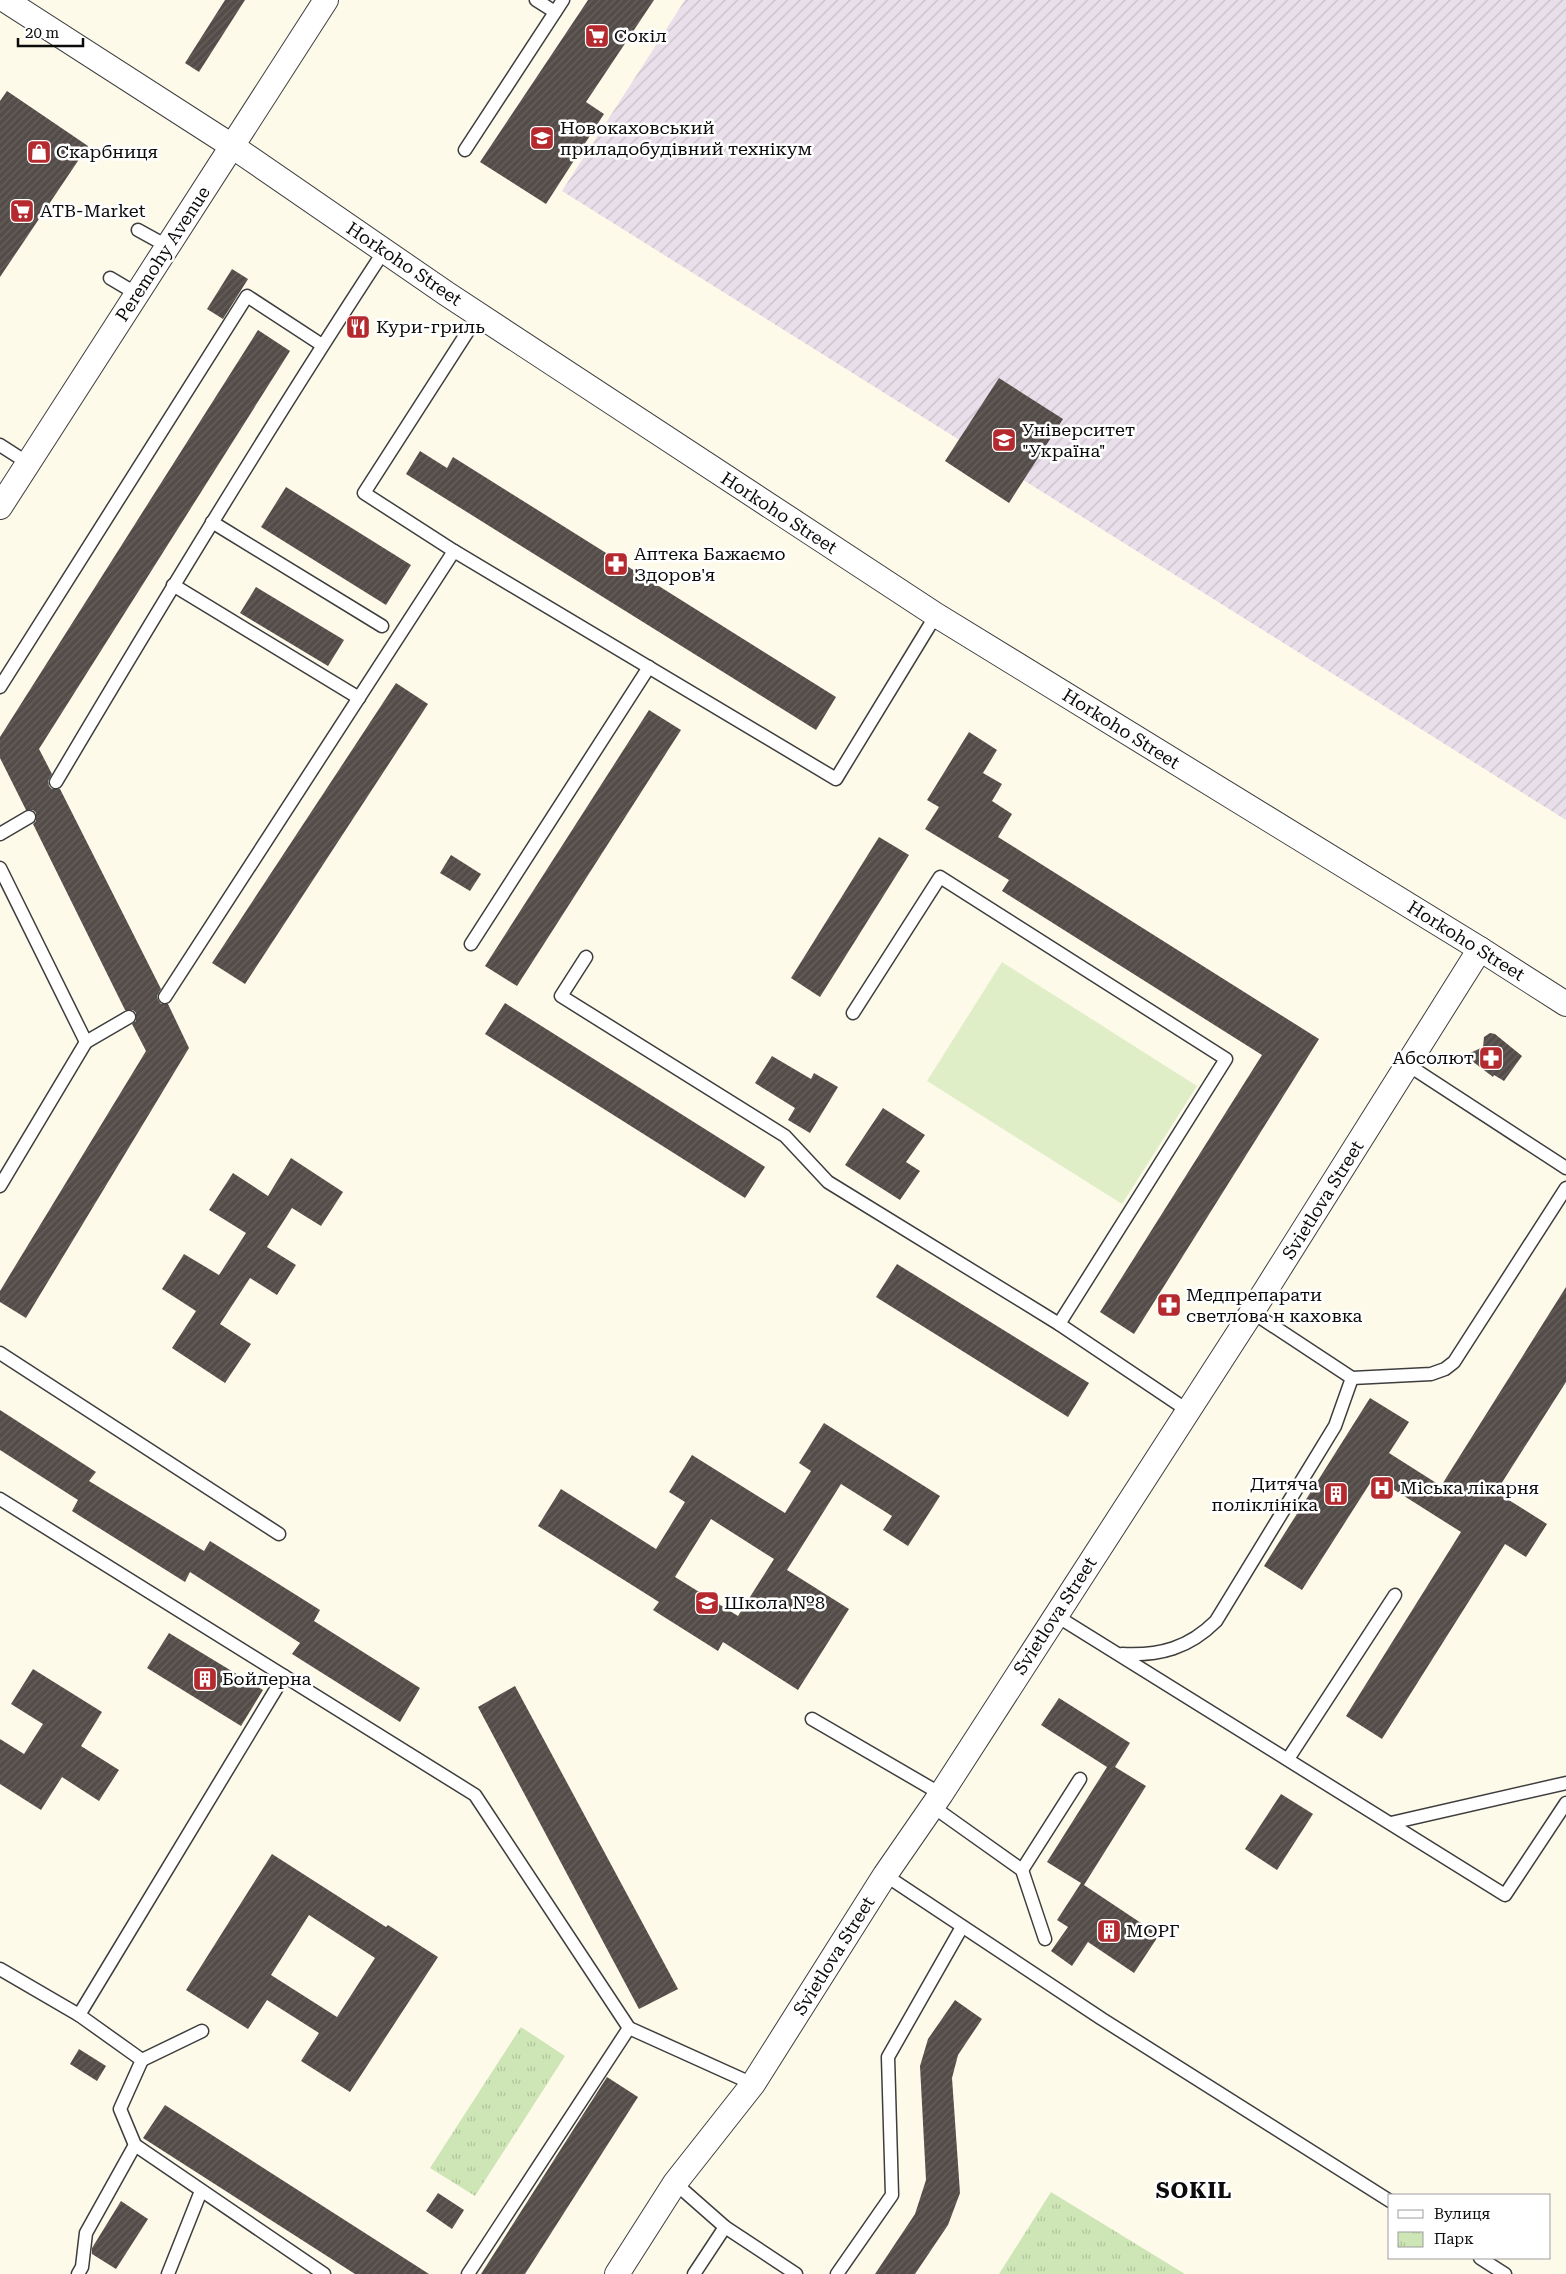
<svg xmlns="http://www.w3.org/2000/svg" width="1566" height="2274" font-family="'Roboto Serif',serif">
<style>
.industrial{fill:url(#industrial-furrows)}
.park{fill:url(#park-tufts)}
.pitch{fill:#e0eec7}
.building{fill:url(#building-hatch);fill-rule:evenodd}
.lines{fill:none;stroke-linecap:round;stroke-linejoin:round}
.service-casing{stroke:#3e3e3e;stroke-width:15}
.minor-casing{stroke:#3e3e3e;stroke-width:26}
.service{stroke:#fff;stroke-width:12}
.minor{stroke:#fff;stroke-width:24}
.labels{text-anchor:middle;stroke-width:5;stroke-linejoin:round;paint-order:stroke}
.poi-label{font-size:18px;fill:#0b0b0b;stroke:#fff;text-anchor:start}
.street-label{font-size:18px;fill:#0b0b0b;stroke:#fff}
.district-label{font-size:22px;font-weight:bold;letter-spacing:1px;fill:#0b0b0b;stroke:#fff}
</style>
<defs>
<pattern id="industrial-furrows" width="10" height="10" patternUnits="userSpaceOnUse" patternTransform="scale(1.25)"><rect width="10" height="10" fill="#e9dfea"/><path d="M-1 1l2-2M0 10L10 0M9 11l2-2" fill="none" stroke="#c6bec7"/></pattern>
<pattern id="park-tufts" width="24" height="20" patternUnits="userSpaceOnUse" patternTransform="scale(1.25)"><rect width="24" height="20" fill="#cee6b6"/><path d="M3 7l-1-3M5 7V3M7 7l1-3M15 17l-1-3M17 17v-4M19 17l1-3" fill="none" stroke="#b0c49b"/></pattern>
<pattern id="building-hatch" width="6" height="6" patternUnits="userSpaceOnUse" patternTransform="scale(1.25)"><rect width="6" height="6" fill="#534c48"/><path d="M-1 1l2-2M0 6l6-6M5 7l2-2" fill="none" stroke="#67615e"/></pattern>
</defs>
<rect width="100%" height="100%" fill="#fefaea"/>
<path class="industrial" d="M685 0H1566V820L562 191Z"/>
<g class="park">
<path d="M521 2027 565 2056 475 2196 430 2168Z"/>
<path d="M1051 2192 1185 2274H999Z"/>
</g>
<path class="pitch" d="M1002 962 1197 1086 1122 1204 927 1081Z"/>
<g class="building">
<path d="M225 0H245L199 72 185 63Z"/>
<path d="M588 0H654L586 102 604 114 546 204 480 162Z"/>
<path d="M7 91 88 146 0 277V101Z"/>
<path d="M232 269 248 279 223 319 207 309Z"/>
<path d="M258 330 290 351 39 749 52 774 48 781 49 786 52 789H60L161 989 157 996 158 1000 161 1004H168L189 1048 26 1318 0 1302V1291L146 1051 132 1024 136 1021V1013L133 1010H125L33 824 36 821V813L33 810H26L0 758V737Z"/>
<path d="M999 378 1063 419 1009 503 945 461Z"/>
<path d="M420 451 447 468 453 457 836 697 816 730 406 474Z"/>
<path d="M286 487 411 565 386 605 261 527Z"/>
<path d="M256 587 344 640 328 666 240 613Z"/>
<path d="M396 683 428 704 245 984 212 963Z"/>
<path d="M649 710 681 730 517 986 485 966Z"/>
<path d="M969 732 997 750 983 773 1002 784 992 801 1012 814 998 837 1319 1039 1134 1334 1100 1312 1262 1055 1002 891 1009 880 925 829 939 807 927 800Z"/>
<path d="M879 837 909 855 820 997 791 978Z"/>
<path d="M451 855 481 874 470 891 440 873Z"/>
<path d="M505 1003 765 1167 745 1198 485 1034Z"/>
<path d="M1490 1033 1495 1034 1522 1056 1504 1081 1494 1075 1493 1077 1472 1061 1470 1053 1483 1047 1484 1037Z"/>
<path d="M772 1056 811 1079 814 1073 838 1087 810 1133 788 1120 795 1108 755 1083Z"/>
<path d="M883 1108 925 1135 906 1162 920 1171 900 1200 845 1165Z"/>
<path d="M291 1158 343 1192 321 1226 292 1208 267 1247 296 1265 277 1295 250 1278 220 1324 251 1344 225 1383 172 1348 196 1311 162 1289 184 1254 219 1275 246 1233 209 1210 233 1173 268 1196Z"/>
<path d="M897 1264 1089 1383 1068 1417 876 1297Z"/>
<path d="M1566 1287V1382L1496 1492 1547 1524 1526 1557 1505 1544 1382 1739 1346 1716 1461 1532 1374 1477 1302 1590 1264 1566 1370 1398 1409 1422 1389 1453 1441 1486Z"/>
<path d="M0 1410 96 1472 89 1481 204 1551 210 1541 320 1610 314 1621 420 1688 400 1722 292 1654 300 1643 190 1572 185 1582 72 1511 78 1500 0 1450Z"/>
<path d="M824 1423 940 1496 908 1546 883 1530 892 1516 841 1484 787 1570 849 1609 798 1690 723 1642 718 1651 653 1610 659 1602 538 1526 561 1489 656 1549 685 1502 669 1492 692 1455 785 1513 811 1471 799 1463ZM711 1519 774 1559 738 1616 675 1577Z"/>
<path d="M169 1633 263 1690 241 1726 147 1668Z"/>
<path d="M33 1669 102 1712 81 1746 119 1770 99 1801 62 1777 41 1810 0 1784V1739L24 1754 43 1724 11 1704Z"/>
<path d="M515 1686 678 1989 639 2009 478 1707Z"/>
<path d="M1059 1698 1130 1743 1115 1767 1146 1786 1084 1885 1159 1935 1134 1973 1088 1942 1072 1966 1051 1951 1068 1927 1057 1920 1081 1883 1047 1862 1107 1767 1041 1725Z"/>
<path d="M1281 1794 1313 1814 1277 1870 1245 1849Z"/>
<path d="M272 1854 386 1927 388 1925 438 1957 350 2092 301 2061 319 2033 267 2000 248 2029 186 1990ZM309 1915 375 1958 337 2017 271 1975Z"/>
<path d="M955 2000 982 2019 958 2055 952 2078 960 2193 948 2225 915 2274H875L915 2214 926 2180 920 2066 928 2039Z"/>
<path d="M79 2049 106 2066 97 2081 70 2064Z"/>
<path d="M607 2077 638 2097 525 2274H481Z"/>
<path d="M165 2105 429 2274H355L143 2138Z"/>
<path d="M438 2193 464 2210 452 2229 426 2211Z"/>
<path d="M121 2201 148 2219 116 2269 92 2254V2248Z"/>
</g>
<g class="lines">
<defs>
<g id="service">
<path d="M536 0 555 12"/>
<path d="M465 150 563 0"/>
<path d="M138 230 167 246"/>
<path d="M110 278 137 294"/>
<path d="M0 445 28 463"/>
<path d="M212 522 382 626"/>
<path d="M454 551 836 779 936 615"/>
<path d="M173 585 359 698"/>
<path d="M0 687 247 296 322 345"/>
<path d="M56 782C162 603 270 425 384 251"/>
<path d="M0 834 29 817"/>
<path d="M0 868 86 1042 0 1186"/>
<path d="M471 944 649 667"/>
<path d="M586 957 561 996 785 1136 828 1182 1059 1324 1187 1410"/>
<path d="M165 997 454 551 364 493 479 314"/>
<path d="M853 1013 940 877 1226 1059 1059 1324"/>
<path d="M86 1042 129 1017"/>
<path d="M1408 1065 1566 1168"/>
<path d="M1252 1312 1352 1378 1431 1374 1445 1369 1454 1362 1566 1188"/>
<path d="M0 1353 279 1534"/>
<path d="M0 1499 475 1795 629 2028 753 2084"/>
<path d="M1055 1615 1505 1895 1566 1803"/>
<path d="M1122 1654C1160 1656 1189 1648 1216 1621L1335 1426 1352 1378"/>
<path d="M812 1719 941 1794"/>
<path d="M1288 1759 1395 1595"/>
<path d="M932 1806 1022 1870 1045 1939"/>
<path d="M1391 1823 1566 1783"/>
<path d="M1022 1870 1080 1779"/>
<path d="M885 1875 1102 2019 1390 2201"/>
<path d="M0 1969 79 2015 142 2060 120 2109 135 2145"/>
<path d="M79 2015 284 1676"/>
<path d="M142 2060 202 2031"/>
<path d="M675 2183 725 2227 796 2274"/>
<path d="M1480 2258 1505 2274"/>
<path d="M78 2274 82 2267 86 2233 135 2145 324 2274"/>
<path d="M168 2274 201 2191"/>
<path d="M468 2274 629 2028"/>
<path d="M694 2274 725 2227"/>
<path d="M837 2274 892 2195 888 2057 962 1927"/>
</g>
<g id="minor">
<path d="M5 0 232 146 447 294 936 615 1480 949 1566 1004"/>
<path d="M0 507 326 0"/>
<path d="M617 2274 675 2183 753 2084 885 1875 941 1794 1252 1312 1480 949"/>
</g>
</defs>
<use href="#service" class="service-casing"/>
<use href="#minor" class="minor-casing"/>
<use href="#service" class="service"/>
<use href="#minor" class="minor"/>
</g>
<defs>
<symbol id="supermarket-square" viewBox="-11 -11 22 22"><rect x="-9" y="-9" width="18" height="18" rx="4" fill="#b42a2f" stroke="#fff"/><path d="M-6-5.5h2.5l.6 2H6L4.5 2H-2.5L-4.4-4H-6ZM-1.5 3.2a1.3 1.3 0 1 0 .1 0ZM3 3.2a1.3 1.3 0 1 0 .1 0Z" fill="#fff"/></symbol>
<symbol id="university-square" viewBox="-11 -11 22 22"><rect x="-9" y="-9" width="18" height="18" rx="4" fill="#b42a2f" stroke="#fff"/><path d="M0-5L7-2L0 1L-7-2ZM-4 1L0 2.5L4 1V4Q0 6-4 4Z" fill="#fff"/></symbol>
<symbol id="shop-square" viewBox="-11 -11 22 22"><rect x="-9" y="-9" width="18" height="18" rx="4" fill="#b42a2f" stroke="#fff"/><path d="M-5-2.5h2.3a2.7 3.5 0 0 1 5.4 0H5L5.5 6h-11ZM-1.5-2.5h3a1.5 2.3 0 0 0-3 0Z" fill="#fff"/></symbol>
<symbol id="restaurant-square" viewBox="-11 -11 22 22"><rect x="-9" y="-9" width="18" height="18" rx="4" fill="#b42a2f" stroke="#fff"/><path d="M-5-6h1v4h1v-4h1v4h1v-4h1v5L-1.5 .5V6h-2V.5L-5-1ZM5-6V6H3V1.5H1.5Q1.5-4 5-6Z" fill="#fff"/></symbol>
<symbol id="pharmacy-square" viewBox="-11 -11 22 22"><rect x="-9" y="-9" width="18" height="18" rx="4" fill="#b42a2f" stroke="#fff"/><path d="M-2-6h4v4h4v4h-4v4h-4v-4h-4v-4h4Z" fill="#fff"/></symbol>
<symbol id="hospital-square" viewBox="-11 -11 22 22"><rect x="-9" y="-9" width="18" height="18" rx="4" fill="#b42a2f" stroke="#fff"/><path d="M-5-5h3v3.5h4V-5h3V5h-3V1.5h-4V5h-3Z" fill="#fff"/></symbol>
<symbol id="building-square" viewBox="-11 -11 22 22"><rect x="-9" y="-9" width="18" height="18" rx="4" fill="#b42a2f" stroke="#fff"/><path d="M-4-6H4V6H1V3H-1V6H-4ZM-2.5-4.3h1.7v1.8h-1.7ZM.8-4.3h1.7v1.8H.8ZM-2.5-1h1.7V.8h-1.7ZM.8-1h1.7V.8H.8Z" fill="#fff"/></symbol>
<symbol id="school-square" viewBox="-11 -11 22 22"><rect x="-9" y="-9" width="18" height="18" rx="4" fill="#b42a2f" stroke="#fff"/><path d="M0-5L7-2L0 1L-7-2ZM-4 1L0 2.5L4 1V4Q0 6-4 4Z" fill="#fff"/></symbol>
</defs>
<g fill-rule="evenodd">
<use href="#supermarket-square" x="583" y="22" width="28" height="28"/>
<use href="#university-square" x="528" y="124" width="28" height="28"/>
<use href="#shop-square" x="25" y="138" width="28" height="28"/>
<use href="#supermarket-square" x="8" y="197" width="28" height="28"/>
<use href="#restaurant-square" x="344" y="313" width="28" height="28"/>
<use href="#university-square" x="990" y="426" width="28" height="28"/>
<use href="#pharmacy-square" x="602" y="550" width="28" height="28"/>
<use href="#pharmacy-square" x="1477" y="1044" width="28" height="28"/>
<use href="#pharmacy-square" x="1155" y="1291" width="28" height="28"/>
<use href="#hospital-square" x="1368" y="1474" width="28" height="28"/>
<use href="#building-square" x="1322" y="1480" width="28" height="28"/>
<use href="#school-square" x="693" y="1589" width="28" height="28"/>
<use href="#building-square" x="191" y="1665" width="28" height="28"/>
<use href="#building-square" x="1095" y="1917" width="28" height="28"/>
</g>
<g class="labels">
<g class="poi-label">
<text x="614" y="42">Сокіл</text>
<text x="560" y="134">Новокаховський<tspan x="560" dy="21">приладобудівний технікум</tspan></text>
<text x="56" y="158">Скарбниця</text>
<text x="40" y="217">ATB-Market</text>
<text x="376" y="333">Кури-гриль</text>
<text x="1022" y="436">Університет<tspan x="1022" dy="21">"Україна"</tspan></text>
<text x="634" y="560">Аптека Бажаємо<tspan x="634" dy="21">Здоров'я</tspan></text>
<text x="1474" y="1064" text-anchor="end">Абсолют</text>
<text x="1186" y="1301">Медпрепарати<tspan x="1186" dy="21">светлова н каховка</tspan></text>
<text x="1318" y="1490" text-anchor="end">Дитяча<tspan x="1318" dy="21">поліклініка</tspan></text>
<text x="1400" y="1494">Міська лікарня</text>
<text x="724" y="1609">Школа №8</text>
<text x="222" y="1685">Бойлерна</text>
<text x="1126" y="1937">МОРГ</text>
</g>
<g class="street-label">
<text transform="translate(163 254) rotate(-57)" y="6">Peremohy Avenue</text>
<text transform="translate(404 264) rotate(34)" y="6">Horkoho Street</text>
<text transform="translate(779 513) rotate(33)" y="6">Horkoho Street</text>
<text transform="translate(1121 729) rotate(32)" y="6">Horkoho Street</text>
<text transform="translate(1466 941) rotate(32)" y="6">Horkoho Street</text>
<text transform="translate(1323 1200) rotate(-58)" y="6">Svietlova Street</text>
<text transform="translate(1055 1616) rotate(-57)" y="6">Svietlova Street</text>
<text transform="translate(834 1956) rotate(-58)" y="6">Svietlova Street</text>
</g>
<g class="district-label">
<text x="1194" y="2198">SOKIL</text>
</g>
</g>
<rect x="1388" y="2194" width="162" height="65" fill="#ffffff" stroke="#9d9d9d"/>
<rect x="1398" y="2210" width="25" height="8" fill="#ffffff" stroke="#9d9d9d"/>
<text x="1434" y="2219" font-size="15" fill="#0b0b0b">Вулиця</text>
<rect x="1398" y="2232" width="25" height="15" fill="url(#park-tufts)" stroke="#9d9d9d"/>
<text x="1434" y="2244" font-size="15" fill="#0b0b0b">Парк</text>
<path d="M18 38v8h65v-8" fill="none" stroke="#0b0b0b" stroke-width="2.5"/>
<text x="25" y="38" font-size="15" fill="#0b0b0b" stroke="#ffffff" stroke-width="4" paint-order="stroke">20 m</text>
</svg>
